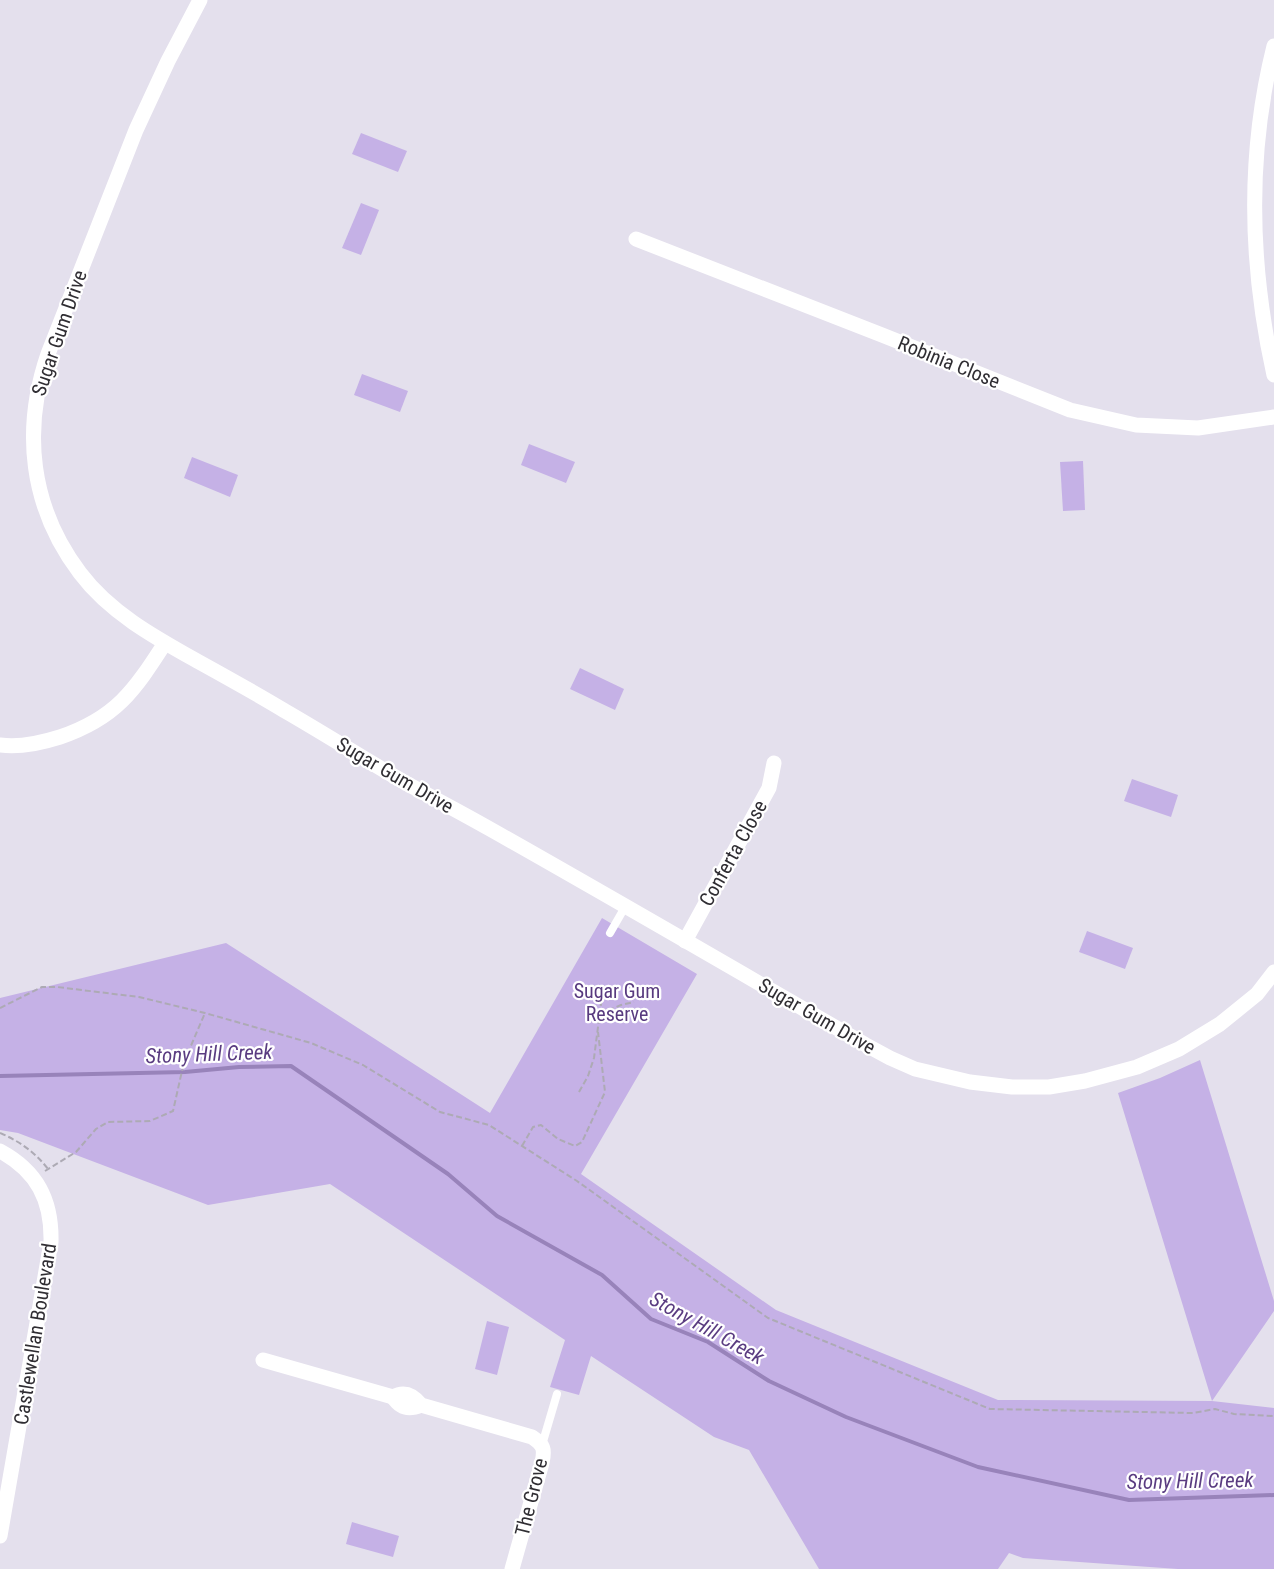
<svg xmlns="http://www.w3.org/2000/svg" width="1274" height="1569" font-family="'Roboto Condensed',sans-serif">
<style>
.green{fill:#c5b1e6}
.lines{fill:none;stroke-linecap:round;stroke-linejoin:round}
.stream{stroke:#9883ba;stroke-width:4}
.path{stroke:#adaab4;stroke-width:2;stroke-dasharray:6 3;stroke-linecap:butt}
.lane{stroke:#fff;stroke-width:8}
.street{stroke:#fff;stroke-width:15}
.labels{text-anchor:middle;stroke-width:4.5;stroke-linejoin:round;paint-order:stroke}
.street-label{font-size:20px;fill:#302e33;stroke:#fff}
.park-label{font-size:20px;fill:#583a7f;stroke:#fff}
.water-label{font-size:21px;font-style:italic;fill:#5a3c81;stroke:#fff}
</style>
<rect width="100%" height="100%" fill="#e4e0ed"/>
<g class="green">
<path d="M361 133 407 151 398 172 352 154Z"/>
<path d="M361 203 379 210 361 255 342 248Z"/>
<path d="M362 374 408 391 400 412 354 395Z"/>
<path d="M529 444 575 462 566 483 521 465Z"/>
<path d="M192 457 238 475 230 497 184 478Z"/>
<path d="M1083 461 1085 510 1063 511 1060 462Z"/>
<path d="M580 668 624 689 615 710 570 689Z"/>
<path d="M1132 779 1178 795 1171 817 1124 801Z"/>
<path d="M602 918 697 974 581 1174 776 1310 998 1400 1212 1401 1118 1093 1160 1078 1200 1060 1274 1301V1311L1212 1401 1274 1408V1569H1178L1023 1558 1009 1553 998 1569H819L749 1450 714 1437 591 1356 579 1395 550 1387 565 1340 330 1184 208 1205 18 1133 0 1130V998L226 943 490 1113Z"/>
<path d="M1087 931 1133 948 1125 969 1079 952Z"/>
<path d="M487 1321 509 1327 497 1375 475 1369Z"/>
<path d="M352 1522 399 1536 393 1557 346 1544Z"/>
</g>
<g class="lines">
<path class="stream" d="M0 1076 185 1072 239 1067 291 1066 448 1174 497 1216 602 1275 651 1319 708 1342 769 1381 846 1417 978 1467 1129 1500 1274 1495"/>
<g class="path">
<path d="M0 1008 42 987H57L139 997 205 1013 311 1043 363 1065 440 1112 489 1125 577 1181 768 1318 990 1409 1193 1413 1215 1409 1234 1414 1274 1416"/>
<path d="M600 1014 621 1005 634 1002"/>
<path d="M579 1092 588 1076 594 1058 602 996"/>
<path d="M0 1133C19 1141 35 1152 48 1169"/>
<path d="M522 1146 533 1127 541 1125 558 1139 575 1146 582 1142 605 1092 598 1032"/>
<path d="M45 1171 76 1152 96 1129 108 1122 150 1121 173 1111 184 1062 205 1013"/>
</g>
<g class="lane">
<path d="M610 933 625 907"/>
<path d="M542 1445 557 1394"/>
</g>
<g class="street">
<path d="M200 0 168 61 136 130 48 354C22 430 30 507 80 573 110 613 156 638 199 662 228 678 257 694 285 711 325 734 364 759 404 782 433 798 462 813 490 829 616 900 741 973 866 1045L890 1058 915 1069 970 1082 1012 1087H1049L1085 1081 1137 1067 1179 1049 1220 1024 1257 994 1274 972"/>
<path d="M1274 46C1247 154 1250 267 1274 375"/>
<path d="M636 239 882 335 1070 410 1136 425 1198 428 1274 417"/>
<path d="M0 745C20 748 41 743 60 737 116 718 134 691 165 643"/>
<path d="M685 941 769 788 774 763"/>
<path d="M0 1151C37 1171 52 1200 51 1242L0 1536"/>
<path d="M263 1360 393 1397C404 1391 413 1395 421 1405L532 1437C544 1445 545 1449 542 1463L512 1569"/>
<path d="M393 1397C400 1408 409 1410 421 1405"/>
</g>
</g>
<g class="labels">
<g class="street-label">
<text transform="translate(59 333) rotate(-71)" y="7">Sugar Gum Drive</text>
<text transform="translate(949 362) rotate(22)" y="7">Robinia Close</text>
<text transform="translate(395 775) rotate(30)" y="7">Sugar Gum Drive</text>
<text transform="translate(733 853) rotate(-61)" y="7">Conferta Close</text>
<text transform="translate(817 1016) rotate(30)" y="7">Sugar Gum Drive</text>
<text transform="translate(35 1334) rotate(-81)" y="7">Castlewellan Boulevard</text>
<text transform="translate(531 1497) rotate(-76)" y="7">The Grove</text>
</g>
<g class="park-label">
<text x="617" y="998">Sugar Gum<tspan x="617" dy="23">Reserve</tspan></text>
</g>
<g class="water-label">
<text transform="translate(209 1054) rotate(-2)" y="7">Stony Hill Creek</text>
<text transform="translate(707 1328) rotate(29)" y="7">Stony Hill Creek</text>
<text transform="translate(1190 1481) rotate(-1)" y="7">Stony Hill Creek</text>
</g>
</g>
</svg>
